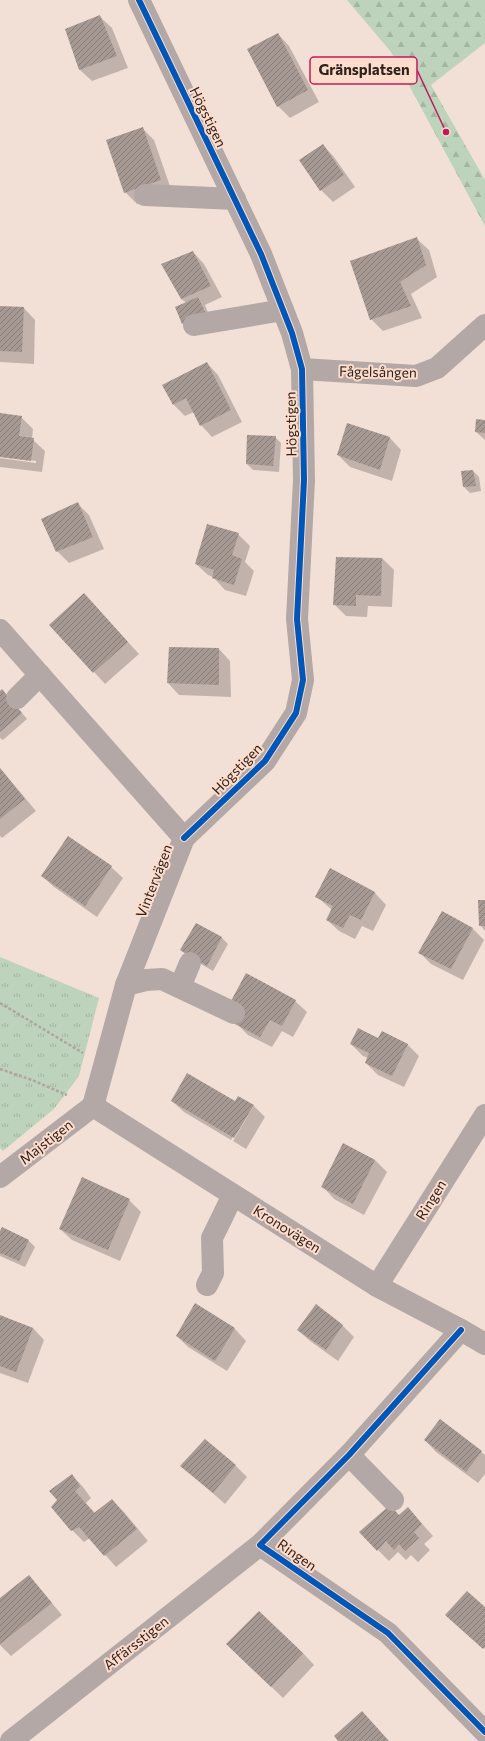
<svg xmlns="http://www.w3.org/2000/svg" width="485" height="1741" font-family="Commissioner,sans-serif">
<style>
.grass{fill:url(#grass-tufts)}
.forest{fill:url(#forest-firs)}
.shadow{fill:#0003}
.building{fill:url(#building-hatch)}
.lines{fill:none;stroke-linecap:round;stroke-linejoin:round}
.path{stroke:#afa4a2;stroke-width:2.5;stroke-dasharray:3 2;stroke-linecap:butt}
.minor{stroke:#b3a8a6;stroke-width:22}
.cycleway-casing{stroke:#fddccc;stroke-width:8}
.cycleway{stroke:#0057b8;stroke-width:6}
.labels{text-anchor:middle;stroke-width:4;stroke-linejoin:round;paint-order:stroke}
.street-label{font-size:14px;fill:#2f231d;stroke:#fddccc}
.leader{fill:none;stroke:#c2185b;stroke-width:1.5}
.callout-dot{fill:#c2185b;stroke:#fddccc;stroke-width:1.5}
.callout{fill:#fddccc;stroke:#c2185b;stroke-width:1.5}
.callout-label{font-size:15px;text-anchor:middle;font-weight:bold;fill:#2f231d}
</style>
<defs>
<pattern id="grass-tufts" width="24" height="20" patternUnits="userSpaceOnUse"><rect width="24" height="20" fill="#bed3bc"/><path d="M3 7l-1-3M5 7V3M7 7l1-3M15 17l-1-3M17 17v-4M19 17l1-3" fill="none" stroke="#a4b5a1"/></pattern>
<pattern id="forest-firs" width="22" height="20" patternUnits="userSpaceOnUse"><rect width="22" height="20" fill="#bed3bc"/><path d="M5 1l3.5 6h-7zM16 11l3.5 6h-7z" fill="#a4b5a1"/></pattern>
<pattern id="building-hatch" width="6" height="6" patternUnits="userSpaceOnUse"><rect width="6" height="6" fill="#a69892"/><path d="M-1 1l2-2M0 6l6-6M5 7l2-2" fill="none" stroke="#887c77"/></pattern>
</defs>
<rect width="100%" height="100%" fill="#f2e0d7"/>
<path class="grass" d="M0 957 99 998 79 1076 54 1109 3 1151 0 1148Z"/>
<path class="forest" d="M347 0H485V43L431 85 485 180V226L391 52Z"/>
<g class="shadow">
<path d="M100 17 112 28 128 68 92 81 80 70Z"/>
<path d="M278 34 289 46 319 102 290 118 278 106Z"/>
<path d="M142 128 154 140 172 192 137 204 125 192Z"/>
<path d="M323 145 334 157 355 187 333 202 321 190Z"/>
<path d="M417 239 429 250 437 277 411 294 422 318 383 331 371 319Z"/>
<path d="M193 252 204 264 222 297 205 305 211 320 181 299Z"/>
<path d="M0 307 24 308 35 320 34 364 0 362Z"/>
<path d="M207 363 218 375 242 422 212 437 201 425 194 412 185 416 174 405Z"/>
<path d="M0 414 21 417 33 429 32 439 45 451 42 472 0 467V458L36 463V461L0 456Z"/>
<path d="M485 421V440L476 432Z"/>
<path d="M275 437 281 443 279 472 253 470 247 464Z"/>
<path d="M390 438 401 450 392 481 350 467 338 455Z"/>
<path d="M473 471 479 477 481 491 470 493 464 487 462 472Z"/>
<path d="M78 504 89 515 104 549 69 563 57 551Z"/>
<path d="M238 534 250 546 245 562 254 571 246 596 225 590 213 577 208 575 196 564Z"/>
<path d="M337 558H382L394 570 392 607 368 606 367 617 346 616 334 604Z"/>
<path d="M84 594 139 654 105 684 94 672Z"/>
<path d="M170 648 219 649 230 661 231 697 179 695 168 683Z"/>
<path d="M0 692 8 696 27 719 3 740 0 738Z"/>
<path d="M0 768 36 811 2 838 0 836Z"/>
<path d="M111 867 123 878 97 917 54 887 42 876Z"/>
<path d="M330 869 375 893 386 905 373 931 362 926 355 939 339 931 327 920 332 910 317 897Z"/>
<path d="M485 901V931L480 925Z"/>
<path d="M196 924 222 938 228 944 213 971 187 956 181 950Z"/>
<path d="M472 928 484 940 463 980 431 964 420 953Z"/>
<path d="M232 1001H295L307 1012 293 1037 282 1031 272 1047 248 1035 236 1023Z"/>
<path d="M379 1039 407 1044 419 1056 404 1087 378 1075 366 1063 368 1058 363 1056 351 1044Z"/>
<path d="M172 1101 235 1103 253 1105 265 1117 246 1149 233 1141 253 1107H251L231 1140 184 1112Z"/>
<path d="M344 1144 375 1160 387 1172 364 1215 334 1199 323 1187Z"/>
<path d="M129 1200 141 1212 120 1261 72 1240 60 1229Z"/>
<path d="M2 1228 29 1241 35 1247 25 1267 0 1256V1233Z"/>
<path d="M195 1305 235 1329 246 1341 227 1371 188 1347 177 1336Z"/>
<path d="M316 1306 343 1326 354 1337 338 1361 310 1341 298 1330Z"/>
<path d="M0 1316 33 1328 44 1340 28 1383 0 1373Z"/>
<path d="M425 1440 481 1452 485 1455V1474L478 1483 436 1452Z"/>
<path d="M235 1465 247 1477 225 1504 182 1466Z"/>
<path d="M72 1475 83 1487 91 1498 86 1503 95 1513 112 1500 124 1512 148 1541 116 1567 90 1538 84 1542 72 1530Z"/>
<path d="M408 1508 433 1536 424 1544 430 1550 418 1562 411 1555 406 1560 398 1552 389 1561 378 1550 399 1516Z"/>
<path d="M29 1576 62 1615 11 1656 0 1645V1599Z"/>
<path d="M303 1653 314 1665 283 1698 239 1656Z"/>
</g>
<g class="building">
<path d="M100 15 117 56 79 70 65 29Z"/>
<path d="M278 33 308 90 277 107 247 49Z"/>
<path d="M143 127 161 180 124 193 106 140Z"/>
<path d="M323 144 344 175 320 191 299 160Z"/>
<path d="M417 237 426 265 400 282 411 306 370 320 350 261Z"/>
<path d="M193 251 211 286 181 299 161 264Z"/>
<path d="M198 297 206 314 182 324 175 307Z"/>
<path d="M0 306 24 307 22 352 0 351Z"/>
<path d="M207 362 231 410 200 426 186 398 173 405 162 385Z"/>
<path d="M0 413 22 416 19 436 34 438 31 461 0 457Z"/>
<path d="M476 419 485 420V433L475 432Z"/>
<path d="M347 423 390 437 380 470 337 455Z"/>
<path d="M247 435 276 436 273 466 246 464Z"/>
<path d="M473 470 476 486 463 487 461 471Z"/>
<path d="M78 502 93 537 56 552 41 519Z"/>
<path d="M207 524 239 533 232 555 242 559 234 585 212 578 214 570 195 564Z"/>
<path d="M336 557 382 558 381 596 356 595V606L333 605Z"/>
<path d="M84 593 128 642 93 673 49 625Z"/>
<path d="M169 647 219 648V685L167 683Z"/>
<path d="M2 689 22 713 0 732V691Z"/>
<path d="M0 768 25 799 0 819Z"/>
<path d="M68 836 112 866 85 906 41 876Z"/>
<path d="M330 868 375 892 361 920 350 915 343 928 326 920 333 906 315 897Z"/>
<path d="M478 900H485V926H479Z"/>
<path d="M442 911 473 928 451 969 418 953Z"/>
<path d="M196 923 222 937 207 966 180 950Z"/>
<path d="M246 973 296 1000 282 1026 270 1020 260 1037 235 1024 244 1008 231 1001Z"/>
<path d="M358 1028 378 1038 382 1031 408 1044 392 1076 365 1063 369 1053 350 1044Z"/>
<path d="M187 1073 235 1101 238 1096 254 1105 234 1138 171 1101Z"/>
<path d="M343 1143 375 1160 353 1204 321 1187Z"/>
<path d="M82 1177 130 1199 108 1250 59 1229Z"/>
<path d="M2 1227 29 1240 19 1261 0 1253V1231Z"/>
<path d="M195 1303 235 1328 215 1361 176 1336Z"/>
<path d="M316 1304 343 1325 326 1350 297 1330Z"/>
<path d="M0 1315 33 1328 16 1372 0 1366Z"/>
<path d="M440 1419 482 1451 466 1472 424 1440Z"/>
<path d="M205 1439 236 1465 213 1493 180 1466Z"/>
<path d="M72 1474 80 1486 75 1491 94 1513 112 1499 137 1529 104 1556 79 1527 71 1531 51 1507 57 1500 49 1491Z"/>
<path d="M390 1505 399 1515 408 1507 422 1524 414 1532 419 1538 405 1551 399 1544 394 1550 386 1541 377 1551 359 1532Z"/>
<path d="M29 1575 52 1603 0 1644V1598Z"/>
<path d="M467 1591 485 1607V1647L483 1649 445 1615Z"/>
<path d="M259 1611 303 1653 271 1687 226 1644Z"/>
<path d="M362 1711 389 1741H338L334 1736Z"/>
</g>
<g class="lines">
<g class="path">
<path d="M0 1003 83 1053"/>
<path d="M0 1069 32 1080 67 1095"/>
</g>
<g class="minor">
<path d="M139 0 261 254 292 333 302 369 304 480 297 619 303 680 296 713 265 761 184 838"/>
<path d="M145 195 235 199"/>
<path d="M194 325 283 310"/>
<path d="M302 369 416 376 437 368 485 325"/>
<path d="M0 630 184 838 126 985 93 1106"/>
<path d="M17 698 40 675"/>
<path d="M126 985 146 980 162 979 234 1013"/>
<path d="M180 987 190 963"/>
<path d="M93 1106 377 1286 461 1330 485 1344"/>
<path d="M0 1177 93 1106"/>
<path d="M207 1285 213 1273 212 1238 233 1195"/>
<path d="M377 1286 485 1115"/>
<path d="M461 1330 349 1455 260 1545 388 1633 485 1732"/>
<path d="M349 1455 393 1500"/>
<path d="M11 1741 260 1545"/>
</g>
<defs>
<g id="cycleway">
<path d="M139 0 261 254 292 333 302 369 304 480 297 619 303 680 296 713 265 761 184 838"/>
<path d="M461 1330 349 1455 260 1545 388 1633 485 1732"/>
</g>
</defs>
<use href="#cycleway" class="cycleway-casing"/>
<use href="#cycleway" class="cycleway"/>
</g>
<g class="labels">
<g class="street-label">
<text transform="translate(208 117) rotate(64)" y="5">Högstigen</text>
<text transform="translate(378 372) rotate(1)" y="5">Fågelsången</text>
<text transform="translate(291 424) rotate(-91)" y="5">Högstigen</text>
<text transform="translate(237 769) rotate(-46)" y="5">Högstigen</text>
<text transform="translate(154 881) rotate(-69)" y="5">Vintervägen</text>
<text transform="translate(46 1142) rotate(-38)" y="5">Majstigen</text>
<text transform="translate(431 1200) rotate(-58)" y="5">Ringen</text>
<text transform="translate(287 1229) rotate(32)" y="5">Kronovägen</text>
<text transform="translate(297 1555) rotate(35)" y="5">Ringen</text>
<text transform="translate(136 1643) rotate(-38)" y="5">Affärsstigen</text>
</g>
</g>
<path class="leader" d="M446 132L417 70"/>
<circle class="callout-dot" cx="446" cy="132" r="4"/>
<rect class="callout" x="310" y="57" width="107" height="27" rx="4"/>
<g class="callout-label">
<text x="364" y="75">Gränsplatsen</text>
</g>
</svg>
